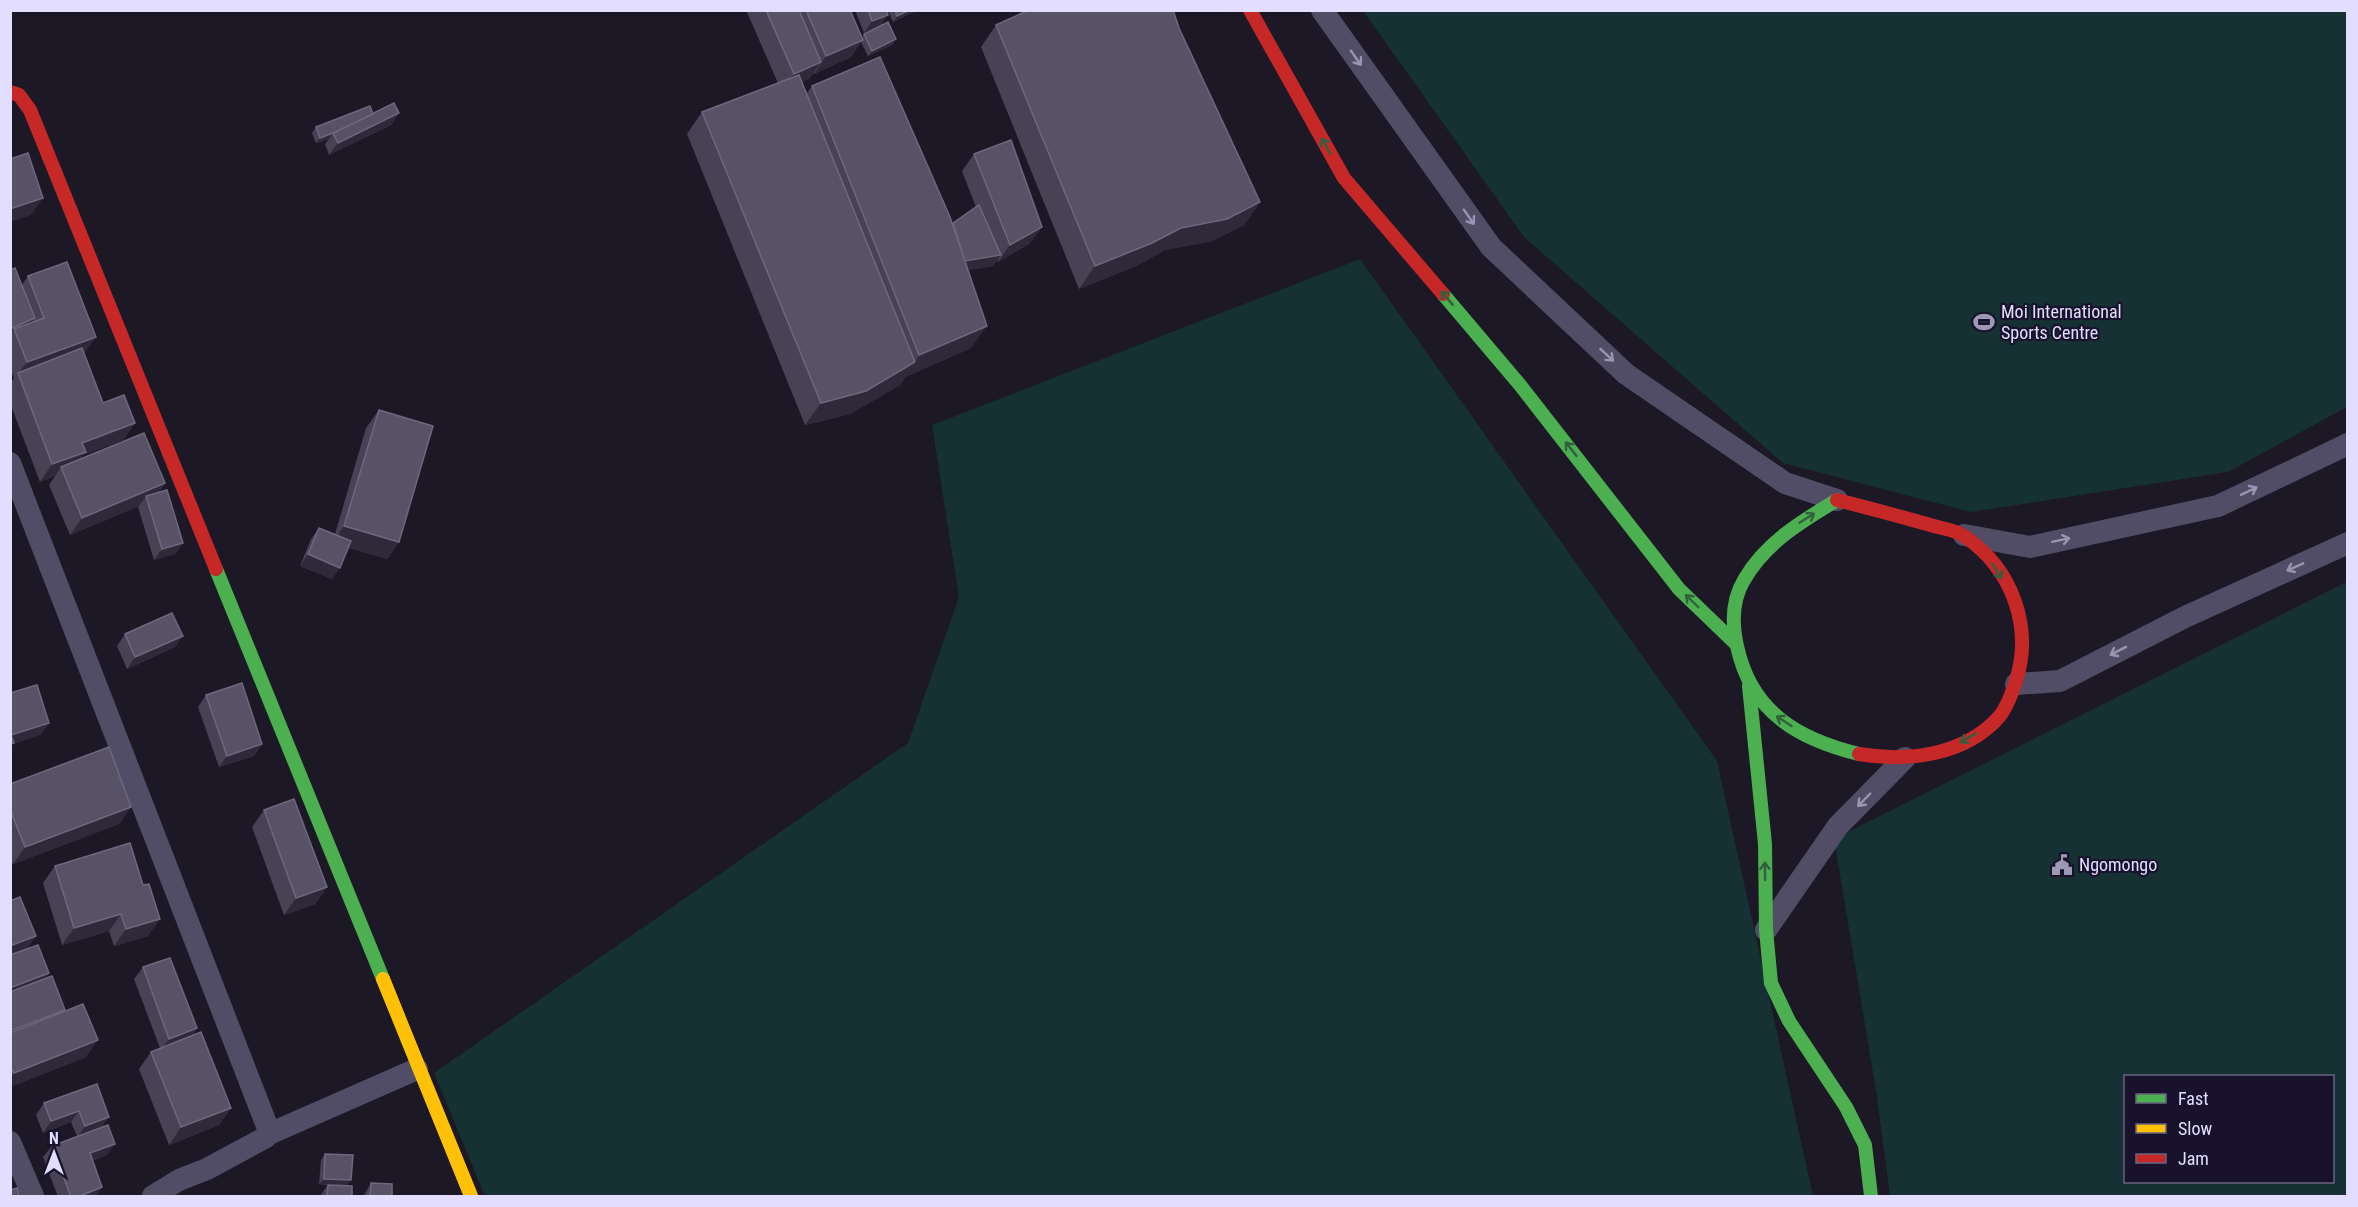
<svg xmlns="http://www.w3.org/2000/svg" width="2358" height="1207" font-family="'Roboto Condensed',sans-serif">
<style>
.green{fill:#163134;fill-rule:evenodd}
.lines{fill:none;stroke-linecap:round;stroke-linejoin:round}
.street{stroke:#514d67;stroke-width:22}
.fast{stroke:#4caf50;stroke-width:14}
.slow{stroke:#ffc107;stroke-width:14}
.jam{stroke:#c62828;stroke-width:14}
.wall{fill:#474254}
.shaded-wall{fill:#2f2a3a}
.building{fill:#585266;stroke:#6d687e;stroke-width:1.5}
.oneway{stroke:#9a95b3}
.oneway2{stroke:#32603e}
.labels{text-anchor:middle;stroke-width:4.5;stroke-linejoin:round;paint-order:stroke}
.poi-label{font-size:18px;fill:#e3ddff;stroke:#18122c;text-anchor:start}
</style>
<rect width="100%" height="100%" fill="#1c1826"/>
<g class="green">
<path d="M1363 11H2347V407L2228 472 1971 512 1783 463 1524 237Z"/>
<path d="M1360 259 1717 761 1813 1196H485L434 1073 908 743 959 597 932 425Z"/>
<path d="M2347 582V1196H1890L1877 1097 1834 839ZM2126 1076H2332V1182H2126Z"/>
</g>
<g class="lines">
<g class="street">
<path d="M1322 10 1491 247 1626 374 1785 483 1837 500"/>
<path d="M10 463 269 1131 266 1137 207 1169 179 1180 153 1196"/>
<path d="M1964 535 2030 547 2218 506 2348 444"/>
<path d="M2016 684 2060 681 2185 617 2348 543"/>
<path d="M1766 930 1838 826 1905 758"/>
<path d="M269 1134 417 1069"/>
<path d="M10 1142 33 1196"/>
</g>
<g class="fast">
<path d="M1443 294 1520 385 1679 589 1734 642"/>
<path d="M1837 500C1802 521 1765 543 1744 580 1732 600 1732 624 1737 646 1751 712 1798 739 1859 754"/>
<path d="M216 569 383 979"/>
<path d="M1749 686 1765 844 1766 930 1771 983 1789 1021 1846 1107 1865 1145 1871 1196"/>
</g>
<path class="slow" d="M383 979 471 1196"/>
<g class="jam">
<path d="M1250 10 1344 178 1443 294"/>
<path d="M10 92 19 95 30 110 216 569"/>
<path d="M1837 500C1869 508 1902 517 1934 526 1944 529 1955 530 1964 536 2013 569 2034 629 2015 684 2011 695 2007 708 1999 717 1964 756 1907 762 1859 754"/>
</g>
</g>
<g class="wall">
<path d="M746 10H850L862 37 864 34 875 28 864 33 855 10H887L881 26 896 39 892 45 868 56 861 42 851 57 814 74V72L809 79 802 82 807 93 812 86 952 224 976 207 962 171 974 154 1042 227 1029 244 998 262 997 260 993 266 968 270 971 348 905 377 900 385 850 414 805 425 687 134 702 112 778 83Z"/>
<path d="M888 10H918L893 22Z"/>
<path d="M996 25 1179 28 1260 202 1244 225 1212 241 1165 250 1136 266 1079 289 981 47Z"/>
<path d="M399 113 391 125 329 155 325 144 329 139 316 143 312 133 316 127 373 114Z"/>
<path d="M10 270 22 285 28 276 96 337 84 353 103 403 135 423 123 440 83 455 80 459 165 483 159 492 183 543 175 554 154 560 138 507 139 506 70 535 49 485 55 476 40 482 10 403V383L14 378 10 369Z"/>
<path d="M379 410 399 542 387 559 349 548 332 579 300 566 311 539 319 528 335 534 366 428Z"/>
<path d="M125 634 175 647 127 669 117 646Z"/>
<path d="M206 695 262 744 254 756 219 767 198 707Z"/>
<path d="M10 784 131 807 119 824 13 864 10 858Z"/>
<path d="M264 810 327 887 315 904 284 915 252 827Z"/>
<path d="M130 843 148 936 114 946 109 931 62 945 43 883 55 866Z"/>
<path d="M10 901 36 936 26 949 49 973 46 978 65 1010 86 1057 10 1087Z"/>
<path d="M143 967 197 1028 192 1036 231 1108 219 1125 169 1145 139 1069 151 1052 160 1048 134 979Z"/>
<path d="M97 1084 107 1155 92 1161 102 1187 96 1197H58L43 1157 52 1146 77 1136 71 1122 43 1133 36 1115 44 1103Z"/>
<path d="M325 1154 347 1185 352 1197H319L328 1185 319 1184 321 1160Z"/>
<path d="M371 1183 392 1197H363Z"/>
</g>
<g class="shaded-wall">
<path d="M910 10H918L893 22 897 16Z"/>
<path d="M888 15 880 26 864 33 872 21Z"/>
<path d="M896 39 892 45 868 56 872 51Z"/>
<path d="M863 40 851 57 814 74 826 56Z"/>
<path d="M821 62 809 79 781 91 794 74Z"/>
<path d="M399 113 391 125 329 155 338 143Z"/>
<path d="M333 133 329 139 316 143 320 138Z"/>
<path d="M43 198 31 215 10 222V209Z"/>
<path d="M1260 202 1244 225 1212 241 1165 250 1136 266 1079 289 1095 266 1181 228Z"/>
<path d="M1042 227 1029 244 998 262 1010 245Z"/>
<path d="M1001 255 993 266 956 272 964 261Z"/>
<path d="M35 318 27 329H14L10 335V329Z"/>
<path d="M987 326 971 348 905 377 900 385 850 414 805 425 821 403 914 363 919 355Z"/>
<path d="M96 337 84 354 18 374 27 362Z"/>
<path d="M135 423 123 440 83 455 74 469 61 467 55 476 40 482 52 464 82 443Z"/>
<path d="M165 483 153 500 146 496 139 506 70 535 82 518Z"/>
<path d="M344 526 399 542 387 559 332 543Z"/>
<path d="M183 543 175 554 154 560 162 549Z"/>
<path d="M308 554 340 568 332 579 300 566Z"/>
<path d="M183 636 175 647 127 669 135 657Z"/>
<path d="M49 723 41 735 13 744 10 747V737L11 735Z"/>
<path d="M262 744 254 756 219 767 227 756Z"/>
<path d="M131 807 119 824 13 864 25 847Z"/>
<path d="M327 887 315 904 284 915 296 898Z"/>
<path d="M121 914 109 931 62 945 74 928Z"/>
<path d="M160 919 148 936 114 946 126 929Z"/>
<path d="M36 936 24 953 10 958V946Z"/>
<path d="M49 973 41 985 10 996V988Z"/>
<path d="M65 1010 10 1039V1031Z"/>
<path d="M197 1028 189 1040 161 1050 169 1039Z"/>
<path d="M98 1040 86 1057 10 1087V1078L14 1073Z"/>
<path d="M231 1108 219 1125 169 1145 181 1127Z"/>
<path d="M79 1111 71 1122 43 1133 51 1121Z"/>
<path d="M109 1117 101 1129 77 1138 85 1126Z"/>
<path d="M115 1144 107 1155 81 1165 90 1153Z"/>
<path d="M324 1179 351 1180 347 1186 319 1184Z"/>
<path d="M102 1187 96 1197H78Z"/>
</g>
<g class="building">
<path d="M766 10H799L821 62 794 74Z"/>
<path d="M806 10H850L863 40 826 56Z"/>
<path d="M868 10H887L888 15 872 21Z"/>
<path d="M895 10H910L897 16Z"/>
<path d="M1029 10H1173L1179 28 1260 202 1227 219 1181 228 1152 243 1095 266 996 25Z"/>
<path d="M888 22 896 39 872 51 864 34Z"/>
<path d="M880 57 950 217 987 326 919 355 812 86Z"/>
<path d="M799 75 915 362 866 391 821 403 702 112Z"/>
<path d="M394 103 399 113 338 143 333 133Z"/>
<path d="M370 106 373 114 333 133 320 138 316 127Z"/>
<path d="M1011 140 1042 227 1010 245 974 154Z"/>
<path d="M28 153 43 198 10 209V159Z"/>
<path d="M979 205 1001 255 965 261 953 223Z"/>
<path d="M67 262 96 337 27 362 14 329 44 318 28 276Z"/>
<path d="M15 268 35 318 10 329V270Z"/>
<path d="M82 348 103 403 124 395 135 423 82 443 86 452 52 464 18 373Z"/>
<path d="M379 410 433 426 399 542 344 526Z"/>
<path d="M144 433 165 483 82 518 61 467Z"/>
<path d="M167 490 183 543 162 549 146 496Z"/>
<path d="M319 528 351 541 340 568 308 554Z"/>
<path d="M172 613 183 636 135 657 125 634Z"/>
<path d="M242 683 262 744 227 756 206 695Z"/>
<path d="M37 685 49 723 11 735 14 743 10 744V693Z"/>
<path d="M109 747 131 807 25 847 10 809V784Z"/>
<path d="M294 799 327 887 296 898 264 810Z"/>
<path d="M130 843 143 885 149 884 160 919 126 929 121 914 74 928 55 866Z"/>
<path d="M20 897 36 936 10 946V901Z"/>
<path d="M38 945 49 973 10 988V955Z"/>
<path d="M170 958 197 1028 169 1039 143 967Z"/>
<path d="M52 976 65 1010 10 1031V992Z"/>
<path d="M83 1004 98 1040 14 1073 10 1066V1033Z"/>
<path d="M201 1032 231 1108 181 1127 151 1052Z"/>
<path d="M97 1084 109 1117 85 1126 79 1111 51 1121 44 1103Z"/>
<path d="M108 1125 115 1144 90 1153 102 1187 78 1197H71L52 1146Z"/>
<path d="M325 1154 353 1155 351 1180 324 1179Z"/>
<path d="M371 1183 392 1184V1197H370Z"/>
<path d="M328 1185 352 1186V1197H327Z"/>
<path d="M17 1188 20 1197H10V1190Z"/>
</g>
<defs><path id="oneway-shaft" d="M-6 0H5M1.5-3L5.5 0L1.5 3" fill="none" stroke-width="1.6" stroke-linecap="round" stroke-linejoin="round" transform="scale(1.5)"/></defs>
<g class="oneway">
<use href="#oneway-shaft" transform="translate(1356 58) rotate(55)"/>
<use href="#oneway-shaft" transform="translate(1469 217) rotate(55)"/>
<use href="#oneway-shaft" transform="translate(1607 355) rotate(43)"/>
<use href="#oneway-shaft" transform="translate(2249 491) rotate(-26)"/>
<use href="#oneway-shaft" transform="translate(2061 540) rotate(-12)"/>
<use href="#oneway-shaft" transform="translate(2295 567) rotate(156)"/>
<use href="#oneway-shaft" transform="translate(2118 651) rotate(153)"/>
<use href="#oneway-shaft" transform="translate(1864 800) rotate(134)"/>
</g>
<g class="oneway2">
<use href="#oneway-shaft" transform="translate(1326 146) rotate(-119)"/>
<use href="#oneway-shaft" transform="translate(1447 298) rotate(-130)"/>
<use href="#oneway-shaft" transform="translate(1571 449) rotate(-128)"/>
<use href="#oneway-shaft" transform="translate(1807 518) rotate(-32)"/>
<use href="#oneway-shaft" transform="translate(1997 571) rotate(57)"/>
<use href="#oneway-shaft" transform="translate(1692 601) rotate(-136)"/>
<use href="#oneway-shaft" transform="translate(1784 721) rotate(-147)"/>
<use href="#oneway-shaft" transform="translate(1968 738) rotate(151)"/>
<use href="#oneway-shaft" transform="translate(1765 871) rotate(-91)"/>
</g>
<defs>
<symbol id="stadium-bare" viewBox="-9 -9 18 18"><path d="M0-5a6.5 5 0 1 0 0 10a6.5 5 0 1 0 0-10ZM-3.5-1.8h7v3.6h-7Z" fill="#9d98b3" stroke="#18122c" stroke-width="2.5" paint-order="stroke"/></symbol>
<symbol id="civic-bare" viewBox="-9 -9 18 18"><path d="M-.6-6.5H3V-4.5H.6V-3L4-1V1h2V6H-6V1h2V-1L-.6-3ZM-1.2 2.5V6h2.4V2.5Z" fill="#9d98b3" stroke="#18122c" stroke-width="2.5" paint-order="stroke"/></symbol>
</defs>
<g fill-rule="evenodd">
<use href="#stadium-bare" x="1969" y="307" width="30" height="30"/>
<use href="#civic-bare" x="2047" y="850" width="30" height="30"/>
</g>
<g class="labels">
<g class="poi-label">
<text x="2001" y="318">Moi International<tspan x="2001" dy="21">Sports Centre</tspan></text>
<text x="2079" y="871">Ngomongo</text>
</g>
</g>
<rect width="2358" height="1207" fill="none" stroke="#e3ddff" stroke-width="24"/>
<rect x="2124" y="1075" width="210" height="108" fill="#18122c" stroke="#696380" stroke-width="1.5"/>
<rect x="2136" y="1094" width="30" height="9" fill="#4caf50" stroke="#696380" stroke-width="1.5"/>
<text x="2178" y="1105" font-size="18" fill="#e3ddff">Fast</text>
<rect x="2136" y="1124" width="30" height="9" fill="#ffc107" stroke="#696380" stroke-width="1.5"/>
<text x="2178" y="1135" font-size="18" fill="#e3ddff">Slow</text>
<rect x="2136" y="1154" width="30" height="9" fill="#c62828" stroke="#696380" stroke-width="1.5"/>
<text x="2178" y="1165" font-size="18" fill="#e3ddff">Jam</text>
<g transform="translate(54 1153)" stroke="#18122c" stroke-width="4.5" paint-order="stroke">
<path d="M0-4.5L10 22L0 15L-10 22Z" fill="#e3ddff"/>
<text y="-9" font-size="16" font-weight="bold" text-anchor="middle" fill="#e3ddff">N</text>
</g>
</svg>
